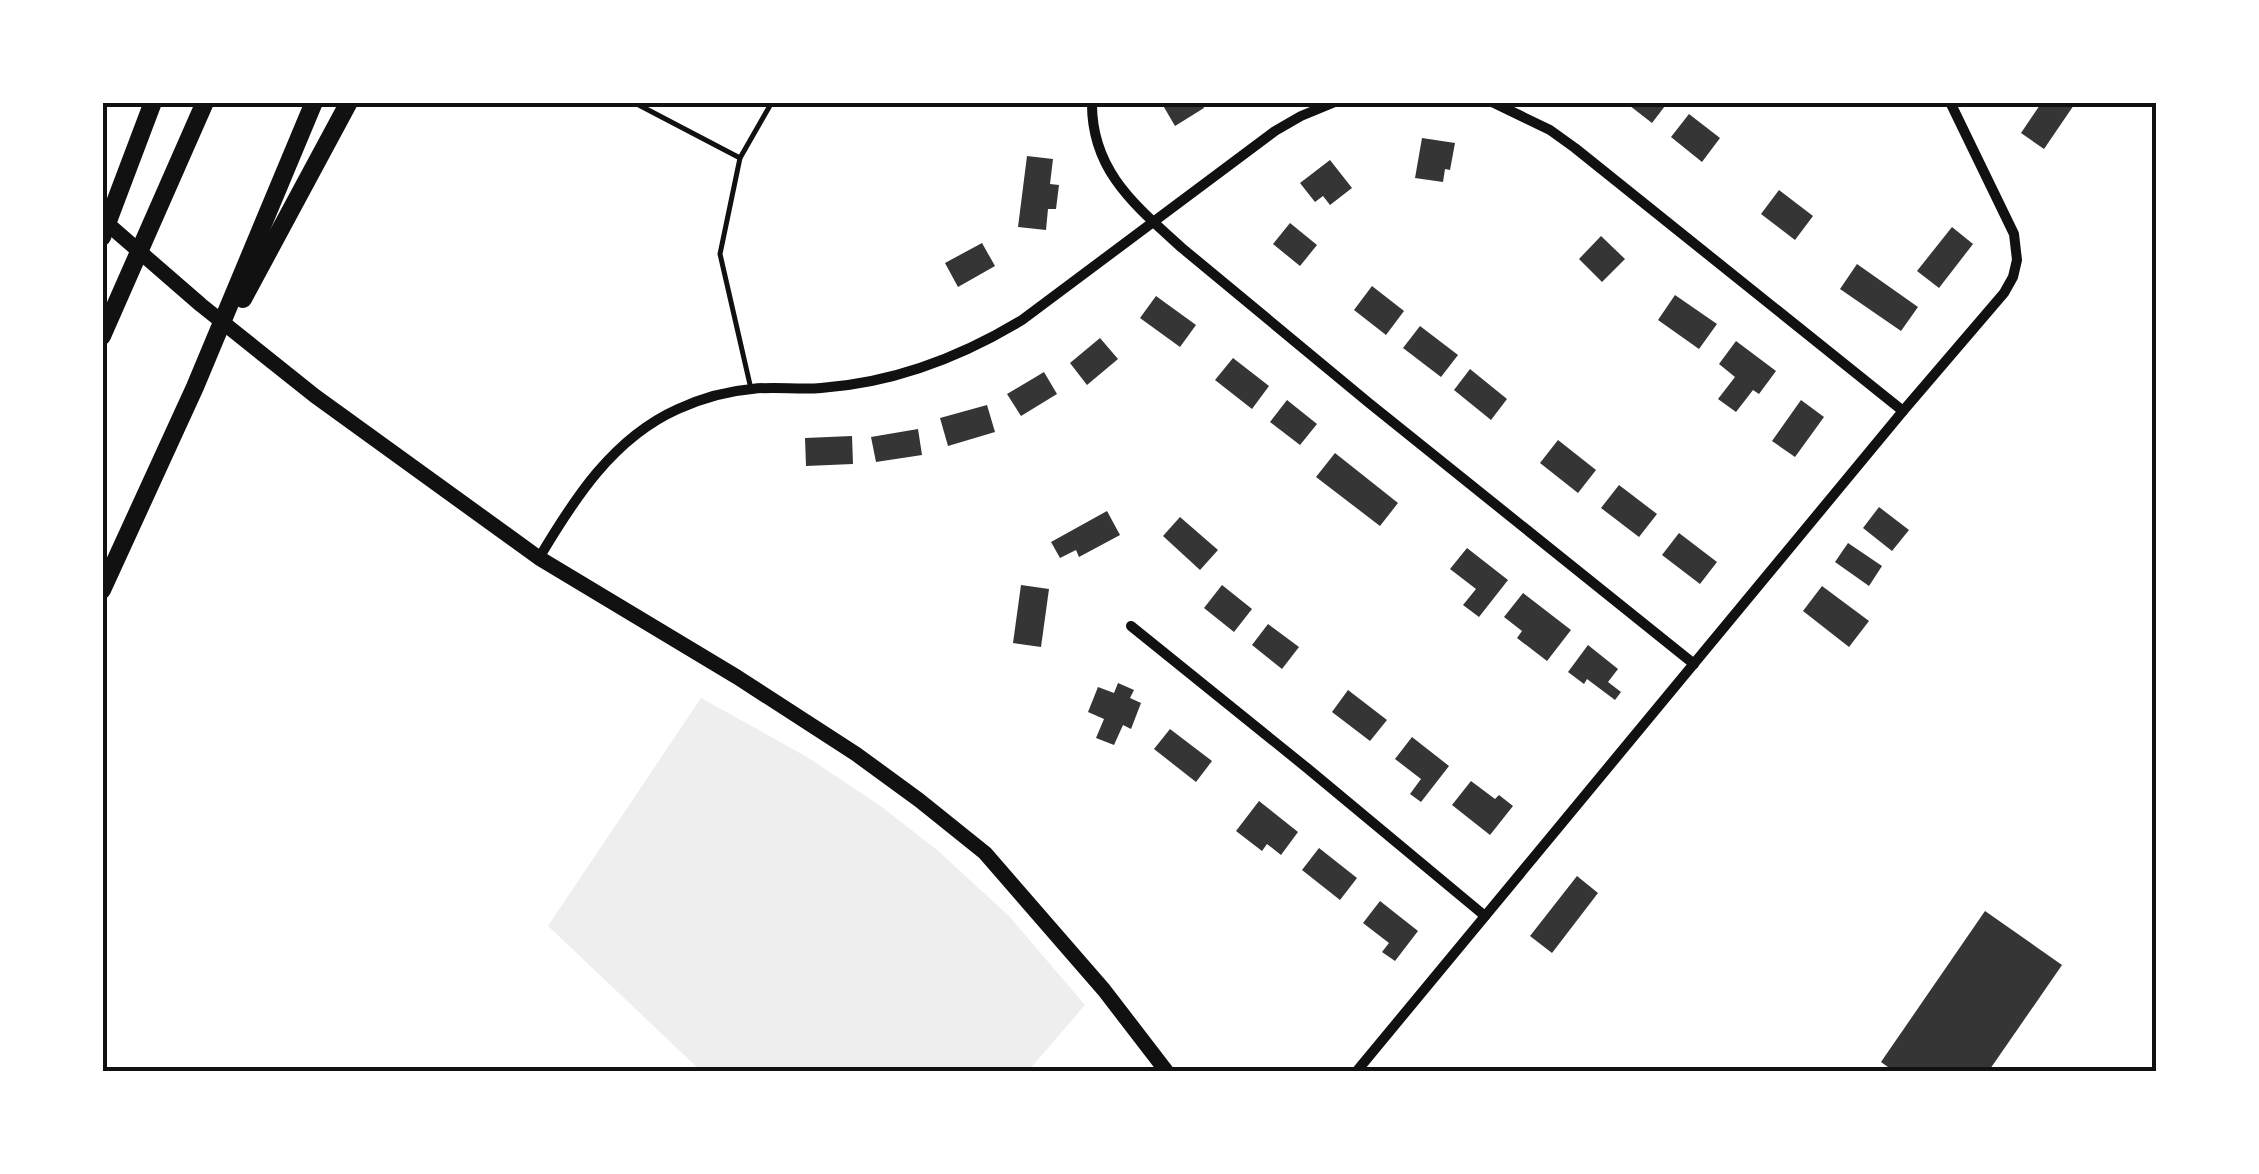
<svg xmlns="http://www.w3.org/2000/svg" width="2259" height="1174" font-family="'Sofia Sans Condensed',sans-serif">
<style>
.green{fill:#eee}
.building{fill:#353535}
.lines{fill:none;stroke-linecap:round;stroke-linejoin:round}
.service{stroke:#111;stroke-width:5}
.minor{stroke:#111;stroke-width:10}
.primary{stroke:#111;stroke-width:15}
.motorway{stroke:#111;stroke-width:18}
.neatline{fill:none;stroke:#111;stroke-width:4}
</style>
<rect width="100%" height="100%" fill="#fff"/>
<path class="green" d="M701 698 807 757 882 807 937 850 1009 916 1085 1005 1028 1071H701L548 926Z"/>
<g class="building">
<path d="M1161 102H1201L1204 108 1175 126Z"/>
<path d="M1625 102H1668L1652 123Z"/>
<path d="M2042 102 2052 105 2053 102H2076L2044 149 2021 133Z"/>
<path d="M1689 114 1720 138 1702 162 1671 137Z"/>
<path d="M1422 138 1455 143 1450 170 1445 169 1443 182 1415 178Z"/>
<path d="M1027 156 1053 159 1050 184 1059 185 1056 209H1048L1046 230 1018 227Z"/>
<path d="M1330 160 1352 188 1330 205 1323 196 1315 202 1300 183Z"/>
<path d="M1779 190 1813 216 1795 240 1761 214Z"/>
<path d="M1290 223 1317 245 1300 266 1273 244Z"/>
<path d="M1952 227 1973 244 1939 288 1917 271Z"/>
<path d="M1601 236 1625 259 1602 282 1579 259Z"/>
<path d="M982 243 995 266 958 287 945 263Z"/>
<path d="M1857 264 1918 307 1901 331 1840 289Z"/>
<path d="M1372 286 1404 311 1386 335 1354 310Z"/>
<path d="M1675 295 1717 324 1699 349 1658 320Z"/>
<path d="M1156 296 1196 325 1180 347 1140 318Z"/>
<path d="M1420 326 1458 355 1441 377 1403 348Z"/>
<path d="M1100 338 1118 359 1087 385 1070 363Z"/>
<path d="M1736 341 1776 371 1759 394 1753 390 1736 412 1718 399 1735 377 1719 364Z"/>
<path d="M1233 358 1269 386 1252 409 1215 380Z"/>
<path d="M1470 369 1507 399 1491 420 1454 390Z"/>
<path d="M1044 372 1057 394 1021 416 1007 394Z"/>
<path d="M1287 400 1317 424 1300 445 1270 422Z"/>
<path d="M1801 400 1824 417 1795 457 1772 441Z"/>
<path d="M987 405 995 432 948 446 940 418Z"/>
<path d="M918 429 922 455 876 462 871 437Z"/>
<path d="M852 436 853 464 806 466 805 438Z"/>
<path d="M1558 440 1596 470 1578 493 1540 463Z"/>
<path d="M1335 453 1398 503 1380 526 1316 477Z"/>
<path d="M1619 485 1657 514 1639 537 1601 508Z"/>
<path d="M1879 507 1909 530 1892 551 1863 528Z"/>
<path d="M1107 511 1120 535 1079 557 1076 550 1060 558 1051 542Z"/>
<path d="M1180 517 1218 550 1200 570 1163 536Z"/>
<path d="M1679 533 1717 562 1700 584 1662 555Z"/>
<path d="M1848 543 1882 566 1869 586 1835 562Z"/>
<path d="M1467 548 1508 580 1479 617 1463 605 1476 589 1450 569Z"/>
<path d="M1021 585 1049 589 1041 647 1013 643Z"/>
<path d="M1222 585 1252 609 1234 632 1204 608Z"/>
<path d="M1822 586 1869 621 1849 647 1803 611Z"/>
<path d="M1523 593 1571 630 1547 661 1517 638 1522 631 1504 617Z"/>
<path d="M1268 624 1299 647 1282 669 1252 645Z"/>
<path d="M1588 645 1618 669 1608 682 1621 692 1615 700 1587 679 1584 684 1568 672Z"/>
<path d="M1118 683 1134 690 1130 698 1141 703 1131 729 1123 725 1114 745 1096 738 1104 719 1088 712 1098 687 1114 693Z"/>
<path d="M1348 690 1387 720 1370 741 1332 712Z"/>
<path d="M1170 729 1212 761 1196 782 1154 749Z"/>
<path d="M1412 737 1449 766 1421 802 1410 794 1421 779 1395 759Z"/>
<path d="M1471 781 1495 799 1499 795 1513 806 1490 835 1452 805Z"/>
<path d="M1259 801 1298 832 1281 855 1267 844 1262 851 1236 831Z"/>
<path d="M1319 848 1357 878 1340 900 1302 870Z"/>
<path d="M1577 876 1598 893 1552 953 1530 936Z"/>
<path d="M1380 901 1418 931 1395 961 1382 952 1389 943 1363 923Z"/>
<path d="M1985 911 2062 965 1988 1072H1895L1881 1062Z"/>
</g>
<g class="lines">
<g class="service">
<path d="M633 102 740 158"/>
<path d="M751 389 720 254 740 158 772 102"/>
</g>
<g class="minor">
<path d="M1092 102C1091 171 1136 206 1182 248L1369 403 1694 664"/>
<path d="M1492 102 1550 130 1575 148 1903 411"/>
<path d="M539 558C574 499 613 438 678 409 700 399 727 391 752 389 774 386 798 390 821 388 892 383 961 357 1022 320L1275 131 1301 116 1335 102"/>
<path d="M1131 626 1307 768 1485 916"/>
<path d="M1356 1072 1903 411 2004 293 2013 277 2017 260 2014 234 1950 102"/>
</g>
<path class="primary" d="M102 219 201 305 315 396 539 558 737 677 856 754 919 800 985 853 1104 990 1167 1072"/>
<g class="motorway">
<path d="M102 237 153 102"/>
<path d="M243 299 349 102"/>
<path d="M102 336 205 102"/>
<path d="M102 590 195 387 314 102"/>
</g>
</g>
<rect width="2259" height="1174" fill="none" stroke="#ffffff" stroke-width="210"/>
<rect x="105" y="105" width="2049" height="964" class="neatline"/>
</svg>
